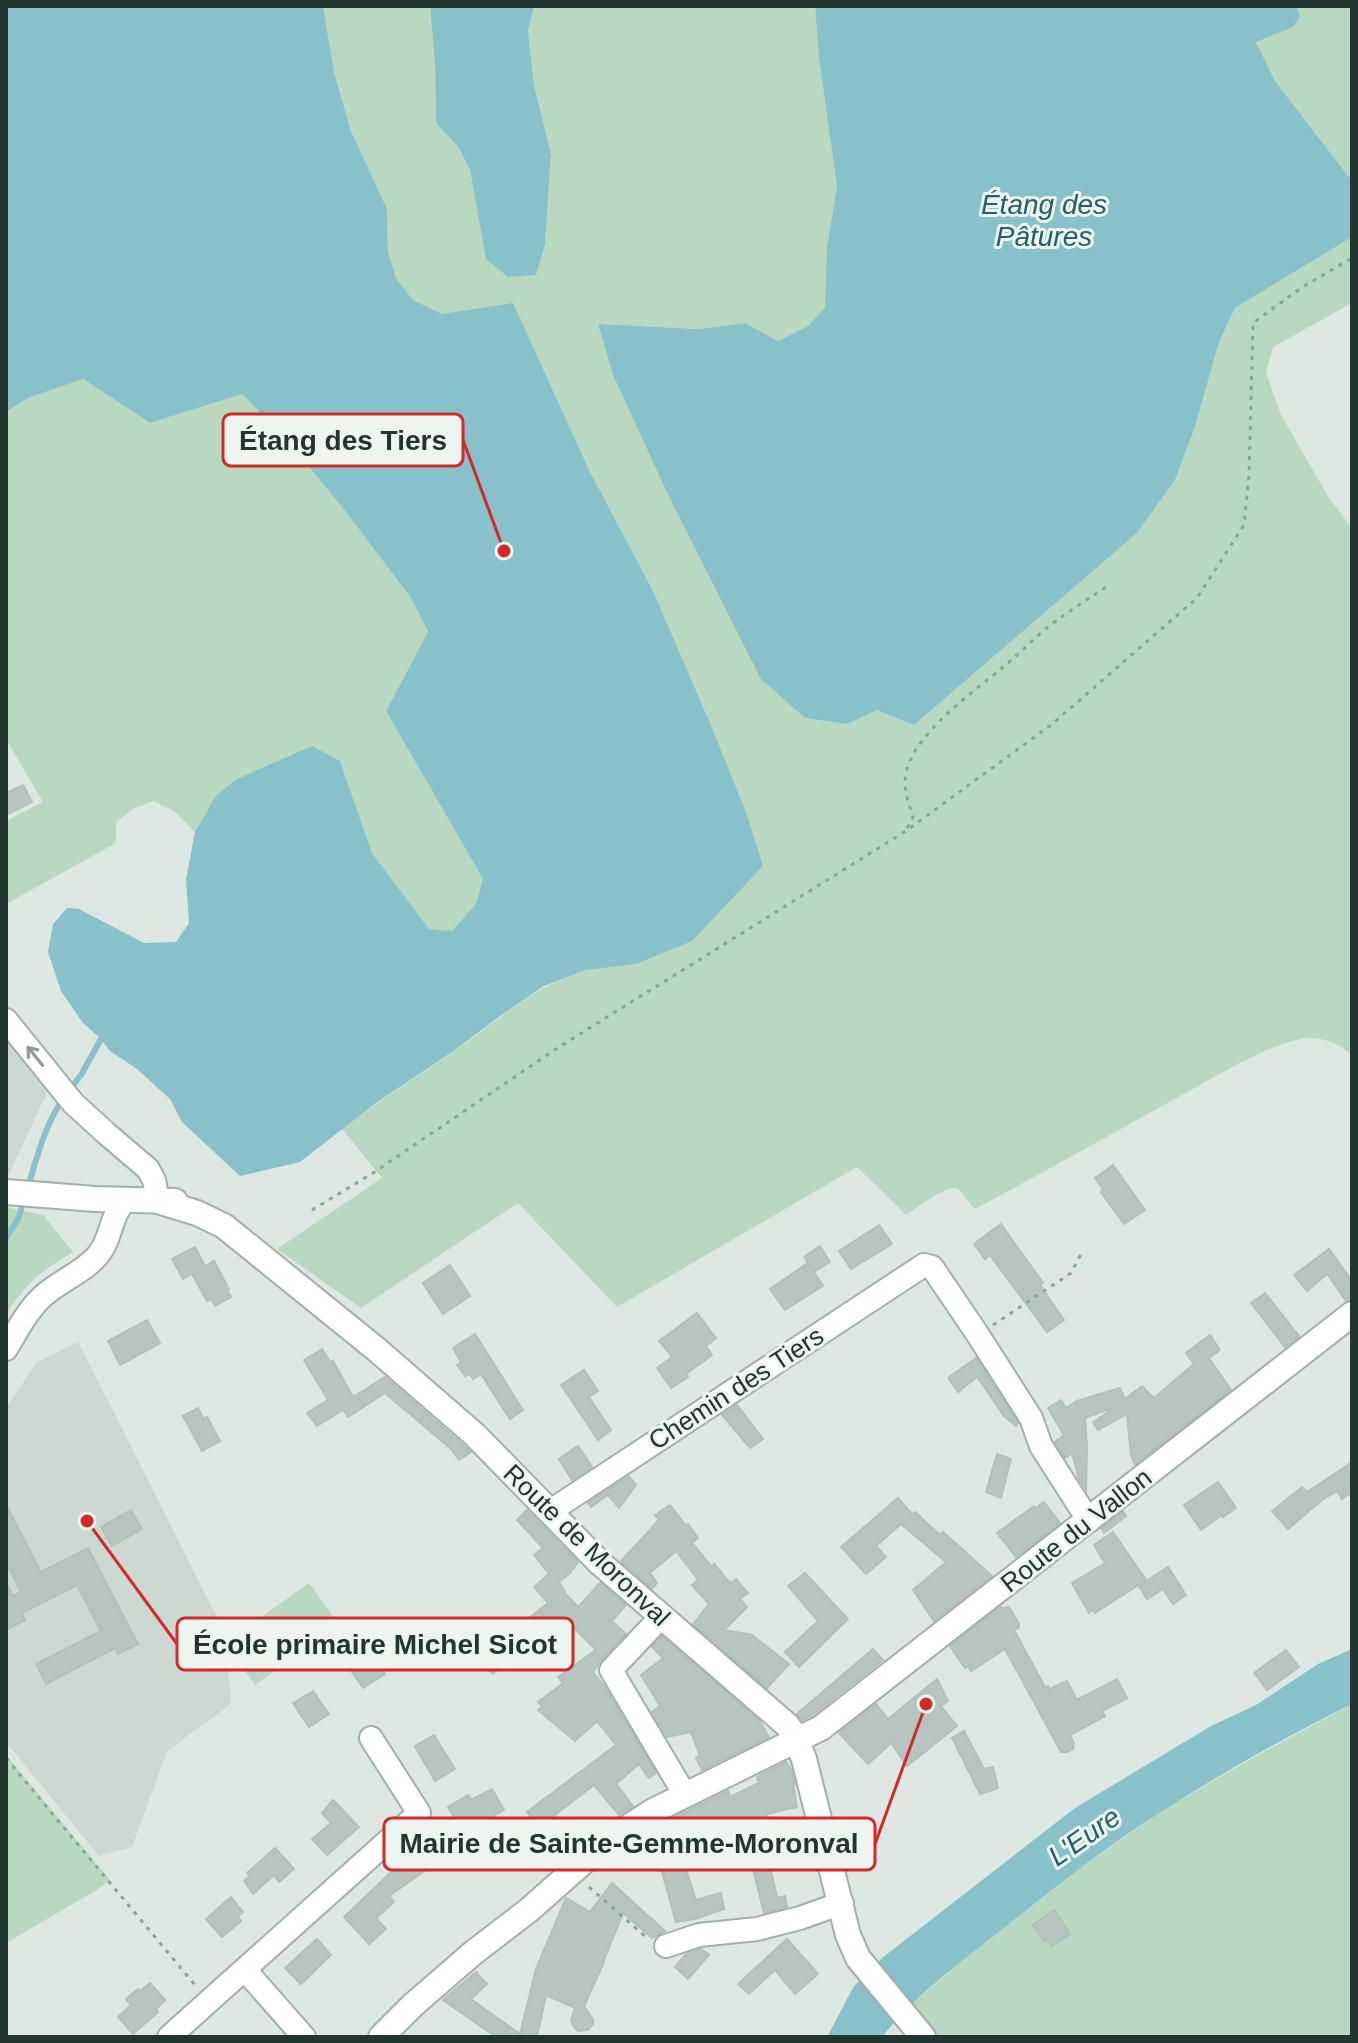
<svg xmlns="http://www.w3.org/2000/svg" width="1358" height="2043" font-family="Arial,sans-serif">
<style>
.built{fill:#ccd8d2}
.green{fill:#b8d8c0}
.water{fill:#89c1ca}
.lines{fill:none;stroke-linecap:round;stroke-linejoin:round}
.stream{stroke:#89c1ca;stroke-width:6}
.building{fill:#b6c5bf;stroke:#b1c1ba;stroke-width:2}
.minor-casing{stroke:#a2afaa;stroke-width:26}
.tertiary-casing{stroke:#a2afaa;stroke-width:28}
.path{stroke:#80a99c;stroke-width:3;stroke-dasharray:4 6;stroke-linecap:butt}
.minor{stroke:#fff;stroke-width:22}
.tertiary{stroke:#fff;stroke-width:24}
.oneway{stroke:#909a98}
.labels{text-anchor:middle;stroke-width:6;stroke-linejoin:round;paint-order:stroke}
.street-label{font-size:26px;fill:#213630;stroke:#eef5f1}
.water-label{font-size:28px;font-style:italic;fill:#20616d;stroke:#eef5f1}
.leader{fill:none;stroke:#d62828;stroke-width:3}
.callout-dot{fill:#d62828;stroke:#eef5f1;stroke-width:3}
.callout{fill:#eef5f1;stroke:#d62828;stroke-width:3}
.callout-label{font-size:28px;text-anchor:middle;font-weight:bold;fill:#213630}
</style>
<rect width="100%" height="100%" fill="#dee8e3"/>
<g class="built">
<path d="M6 1027 51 1084 6 1180Z"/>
<path d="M78 1342 226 1635 231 1704 167 1751 132 1847 99 1856 6 1742V1408L36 1363Z"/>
</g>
<g class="green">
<path d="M323 6H430L435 65 436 123 459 148 470 170 486 259 545 244 551 154 534 85 528 31 534 6H815L819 59 837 187 827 247 826 307 808 326 778 341 745 323 698 329 598 324 613 375 669 497 761 678 805 718 847 724 876 709 914 725 1137 533 1175 480 1195 427 1219 342 1235 308 1352 237V303L1273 347 1266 373 1281 415 1329 498 1352 528V1055C1340 1044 1324 1037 1307 1038 1270 1042 1214 1078 1180 1096 1112 1134 1044 1172 975 1209 970 1205 963 1192 958 1189 948 1183 916 1209 906 1215L857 1167 617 1307 518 1203 361 1308 277 1249 382 1178 342 1129C378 1101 416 1077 453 1052 496 1022 531 988 582 971 599 966 619 966 636 964L653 591 589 470 543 371 442 314 413 300 396 278 388 252 387 209 351 131 334 72Z"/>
<path d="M1297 6H1352V181L1275 81 1256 41 1293 27 1300 17Z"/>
<path d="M83 379 150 423 242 394 287 440 346 512 411 598 428 633 386 711 483 879 476 904 452 931 429 930 372 853 340 761 215 797 195 832 174 811 153 801 133 809 116 822V843L6 904V821L43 802 6 739V412L28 398Z"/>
<path d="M6 1207 43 1215 73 1252C40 1272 27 1282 6 1314Z"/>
<path d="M309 1583 339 1624 255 1685 225 1643Z"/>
<path d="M1352 1704V2037H937L911 2005 958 1964 1083 1866 1160 1812 1256 1756Z"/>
<path d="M6 1755 110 1880 95 1891 6 1943Z"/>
</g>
<g class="water">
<path d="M10 6H323L334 72 351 131 387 209 388 252 396 278 413 300 442 314 513 303 589 470 653 591 712 728 747 815 763 866 692 941 636 964 585 970 544 986 500 1016 455 1050 376 1103 300 1162 240 1176 182 1122 170 1099 137 1069 110 1051 101 1039 83 1023 61 991 48 952 53 924 67 908 79 909 144 943 176 942 189 923 186 879 195 832 215 797 235 780 312 746 340 761 372 853 429 929 452 931 476 904 483 879 386 711 428 632 411 598 346 512 287 440 242 394 150 423 83 379 28 398 6 412V8Z"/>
<path d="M430 6H534L528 31 534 85 551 154 545 244 536 275 508 277 486 259 470 170 459 148 436 123 435 65Z"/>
<path d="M815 6H1297L1300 17 1293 27 1256 42 1275 81 1352 181V237L1235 308 1219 342 1195 427 1175 480 1137 533 914 725 877 710 847 724 805 718 761 679 669 497 613 375 598 324 698 329 745 323 778 341 808 326 825 308 827 247 837 187 819 59Z"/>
<path d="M1352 1649V1704C1287 1736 1222 1773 1161 1812 1108 1845 1058 1885 1009 1924 965 1959 917 1993 882 2037H827L854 1986 882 1958 1075 1808 1211 1726 1256 1705 1318 1664Z"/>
</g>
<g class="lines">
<g class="stream">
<path d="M70 1089 81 1075 101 1039"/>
<path d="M28 1187C37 1157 45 1124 64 1098"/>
<path d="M6 1238 19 1217 24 1198"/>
</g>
</g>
<g class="building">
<path d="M23 785 32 802 6 815V793Z"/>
<path d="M1113 1165 1145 1210 1124 1224 1101 1192 1103 1190 1095 1178Z"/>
<path d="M1001 1224 1043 1283 1040 1285 1064 1320 1047 1332 990 1255 985 1259 974 1244Z"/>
<path d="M879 1225 892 1244 851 1269 839 1251Z"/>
<path d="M820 1246 830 1262 814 1272 804 1257Z"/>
<path d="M195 1247 205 1266 214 1261 229 1289 227 1290 231 1297 215 1306 211 1299 207 1301 192 1274 183 1279 172 1259Z"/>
<path d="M1329 1249 1352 1281V1299L1346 1301 1327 1274 1307 1291 1294 1275Z"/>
<path d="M808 1263 823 1286 785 1310 770 1289Z"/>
<path d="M450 1265 470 1296 443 1314 423 1283Z"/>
<path d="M1265 1293 1299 1336 1285 1347 1251 1303Z"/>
<path d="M697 1313 716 1338 706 1346 712 1355 686 1374 688 1377 671 1388 657 1368 672 1357 659 1341Z"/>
<path d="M147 1320 160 1343 120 1365 108 1341Z"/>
<path d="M475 1334 523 1410 510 1419 481 1374 473 1379 470 1374 465 1376 457 1365 461 1362 453 1348Z"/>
<path d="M1210 1335 1220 1350 1209 1358 1231 1390 1135 1464 1131 1456 1127 1414 1098 1430 1093 1423 1114 1407 1085 1418 1087 1447 1086 1490 1079 1479 1072 1453 1065 1458 1055 1442 1064 1435 1048 1408 1061 1400 1066 1408 1077 1401 1120 1388 1125 1399 1142 1386 1154 1398 1194 1364 1186 1353Z"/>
<path d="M322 1349 330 1362 333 1361 353 1397 385 1377 471 1452 459 1460 450 1448 385 1393 348 1417 343 1410 317 1426 307 1413 328 1400 304 1360Z"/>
<path d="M976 1358 1018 1423 1016 1426 1004 1416 977 1377 958 1392 948 1378Z"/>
<path d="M584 1370 598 1391 589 1397 611 1430 598 1440 561 1385Z"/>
<path d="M737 1405 763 1439 750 1448 722 1415Z"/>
<path d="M198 1408 204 1419 207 1417 220 1441 202 1451 183 1416Z"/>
<path d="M578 1446 592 1467 572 1480 559 1459Z"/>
<path d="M997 1454 1011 1459 1001 1498 986 1492Z"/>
<path d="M1352 1462V1492L1342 1499 1337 1491 1322 1500 1288 1529 1272 1511 1302 1487 1307 1492Z"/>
<path d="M629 1476 636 1485 619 1508 608 1495 591 1507 588 1503Z"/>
<path d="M1218 1482 1236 1508 1223 1517 1222 1515 1201 1530 1184 1505Z"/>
<path d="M898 1498 912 1514 915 1512 940 1535 943 1532 992 1576 934 1621 913 1590 946 1562 901 1524 876 1546 886 1557 866 1574 841 1547Z"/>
<path d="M1044 1502 1060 1523 1016 1557 997 1533 1034 1506 1036 1508Z"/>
<path d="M6 1505 41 1572 88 1548 138 1644 118 1654 115 1648 46 1684 36 1664 101 1631 77 1585 22 1613 25 1620 6 1630V1582L13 1596 21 1592 6 1562Z"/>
<path d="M670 1505 686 1526 688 1524 698 1538 692 1543 712 1567 714 1564 730 1583 736 1579 748 1593 740 1599 747 1607 724 1630 752 1635 789 1664 767 1688 693 1624 709 1604 692 1585 698 1580 676 1551 650 1573 657 1583 652 1589 621 1561 659 1520 655 1515Z"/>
<path d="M131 1510 142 1529 112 1546 101 1527Z"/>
<path d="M527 1510 578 1562 570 1573 559 1582 566 1594 578 1607 600 1583 626 1605 612 1621 626 1634 601 1660 593 1672 606 1689 656 1773 649 1778 639 1764 616 1784 633 1806 619 1815 594 1785 539 1827 527 1812 616 1745 597 1721 575 1741 538 1710 542 1707 538 1702 563 1683 558 1677 596 1650 574 1628 527 1666 516 1652 493 1674 477 1660 548 1603 534 1587 549 1574 534 1555 543 1548 517 1520Z"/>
<path d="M1123 1511 1126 1516 1104 1533 1101 1528Z"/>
<path d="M1113 1532 1146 1580 1095 1613 1093 1610 1089 1613 1072 1583 1105 1563 1094 1545Z"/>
<path d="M1168 1567 1186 1595 1173 1604 1163 1589 1147 1599 1139 1586Z"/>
<path d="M805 1573 848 1619 799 1667 785 1652 818 1621 788 1586Z"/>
<path d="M1001 1607 1003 1609 1008 1607 1011 1610 1019 1624V1627L1014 1630 1045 1687 1048 1686 1049 1689 1067 1681 1077 1700 1117 1679 1127 1698 1102 1711 1105 1716 1070 1735 1074 1743 1073 1749 1067 1752H1061L1005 1649 971 1671 968 1666 965 1668 950 1646Z"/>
<path d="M662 1636 759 1720 769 1737 702 1770 696 1758 700 1756 691 1732 667 1737 652 1712 660 1706 641 1675 663 1658 652 1647Z"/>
<path d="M873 1649 883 1660 813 1715 803 1720 801 1719 797 1714Z"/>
<path d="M1286 1650 1299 1667 1267 1690 1254 1673Z"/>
<path d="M373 1655 385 1674 363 1688 350 1669Z"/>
<path d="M937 1679 948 1701 941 1706 957 1726 907 1766 891 1743 868 1764 839 1733 876 1704 888 1719Z"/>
<path d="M313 1691 329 1714 309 1727 293 1703Z"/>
<path d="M964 1731 984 1769 993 1767 998 1788 980 1794 952 1738Z"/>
<path d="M434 1735 455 1769 435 1781 415 1746Z"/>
<path d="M786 1762 792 1771 795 1784H793L797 1807 767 1814 769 1820 743 1830 744 1833 714 1841 713 1839 682 1850 669 1820 728 1791 730 1797 759 1783 757 1777Z"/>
<path d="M492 1789 504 1810 444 1845 450 1853 389 1896 394 1902 376 1918 386 1929 369 1944 344 1917 406 1858 403 1852 454 1817 448 1807 468 1795 471 1800Z"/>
<path d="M333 1800 359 1827 327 1855 312 1839 331 1823 322 1813Z"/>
<path d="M275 1848 294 1869 279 1882 274 1875 253 1894 244 1881 250 1876 247 1873Z"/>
<path d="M685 1866 696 1900 721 1893 724 1909 695 1919 676 1922 662 1872Z"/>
<path d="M770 1867 777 1898 785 1896 787 1907 764 1913 753 1869Z"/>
<path d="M612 1883 665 1931 652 1938 623 1913 603 1962H604L584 2006 593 2019V2024L588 2030 578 2031 573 2026 571 2019 575 2008 546 1995 537 2037H496L443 2000 476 1972 487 1984 471 1999 520 2034 536 1969 566 1898 590 1912Z"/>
<path d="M231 1897 243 1912 238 1917 241 1921 222 1937 206 1919Z"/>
<path d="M1054 1910 1070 1934 1052 1946 1047 1939 1044 1941 1033 1925Z"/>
<path d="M317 1939 331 1955 301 1984 285 1968Z"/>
<path d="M787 1939 818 1974 795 1994 775 1970 749 1994 738 1984Z"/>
<path d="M701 1949 709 1955 688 1979 675 1967 686 1954Z"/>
<path d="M150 1983 165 2000 156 2009 158 2012 133 2034 118 2017 131 2005 126 1999 138 1989 140 1991Z"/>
</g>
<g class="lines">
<defs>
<g id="minor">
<path d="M6 1020 73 1103 107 1134 148 1169 154 1180 158 1201"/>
<path d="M6 1349C17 1331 27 1311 42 1297 59 1281 83 1273 98 1255 112 1239 110 1214 126 1200"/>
<path d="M549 1512 924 1265 932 1267 976 1332 1031 1418 1041 1446 1089 1521"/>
<path d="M661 1617 611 1670 685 1795"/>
<path d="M666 1946 699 1935 757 1929 800 1918 842 1903"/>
<path d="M245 1970 304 2037"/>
<path d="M169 2037 419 1813 371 1738"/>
</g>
<g id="tertiary">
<path d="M6 1192 95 1199 175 1201"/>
<path d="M158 1201 197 1213 224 1226 376 1349 475 1435 600 1563 787 1725 794 1734 804 1759 848 1935 858 1958 923 2037"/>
<path d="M381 2037 413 2005 473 1953 529 1910 607 1841 653 1811 821 1728 1352 1314"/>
</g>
</defs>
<use href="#minor" class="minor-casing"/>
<use href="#tertiary" class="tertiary-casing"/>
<g class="path">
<path d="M907 828 913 817C908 801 902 786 907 769 918 731 972 693 1002 668 1016 657 1029 643 1043 631 1064 614 1086 600 1108 586"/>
<path d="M312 1210 373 1173 559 1047 906 831 1051 725 1197 598 1244 525 1249 475 1253 323 1301 288 1352 258"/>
<path d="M993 1325 1071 1273 1083 1250"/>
<path d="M6 1758 195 1985"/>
<path d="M589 1887 647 1938"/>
</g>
<use href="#minor" class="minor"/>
<use href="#tertiary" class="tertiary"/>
</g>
<defs><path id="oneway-shaft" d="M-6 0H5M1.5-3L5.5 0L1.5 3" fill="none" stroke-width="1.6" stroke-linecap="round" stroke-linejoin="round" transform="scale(2)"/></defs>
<use class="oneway" href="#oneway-shaft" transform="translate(35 1056) rotate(-129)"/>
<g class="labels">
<g class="street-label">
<text transform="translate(736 1388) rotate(-33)" y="9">Chemin des Tiers</text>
<text transform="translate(1076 1530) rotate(-38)" y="9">Route du Vallon</text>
<text transform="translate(587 1545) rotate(44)" y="9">Route de Moronval</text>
</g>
<g class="water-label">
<text x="1044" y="214">Étang des<tspan x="1044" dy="32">Pâtures</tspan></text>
<text transform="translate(1084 1836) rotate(-35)" y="10">L'Eure</text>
</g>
</g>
<path class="leader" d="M504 551L463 440M87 1521L177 1644M926 1704L875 1844"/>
<g class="callout-dot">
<circle cx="504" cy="551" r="8"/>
<circle cx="87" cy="1521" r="8"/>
<circle cx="926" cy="1704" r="8"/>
</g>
<g class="callout">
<rect x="223" y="414" width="240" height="52" rx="8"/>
<rect x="177" y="1618" width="396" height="52" rx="8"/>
<rect x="384" y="1818" width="491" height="52" rx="8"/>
</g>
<g class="callout-label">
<text x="343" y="450">Étang des Tiers</text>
<text x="375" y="1654">École primaire Michel Sicot</text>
<text x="629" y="1853">Mairie de Sainte-Gemme-Moronval</text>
</g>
<rect width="1358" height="2043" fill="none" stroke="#213630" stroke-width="16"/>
</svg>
